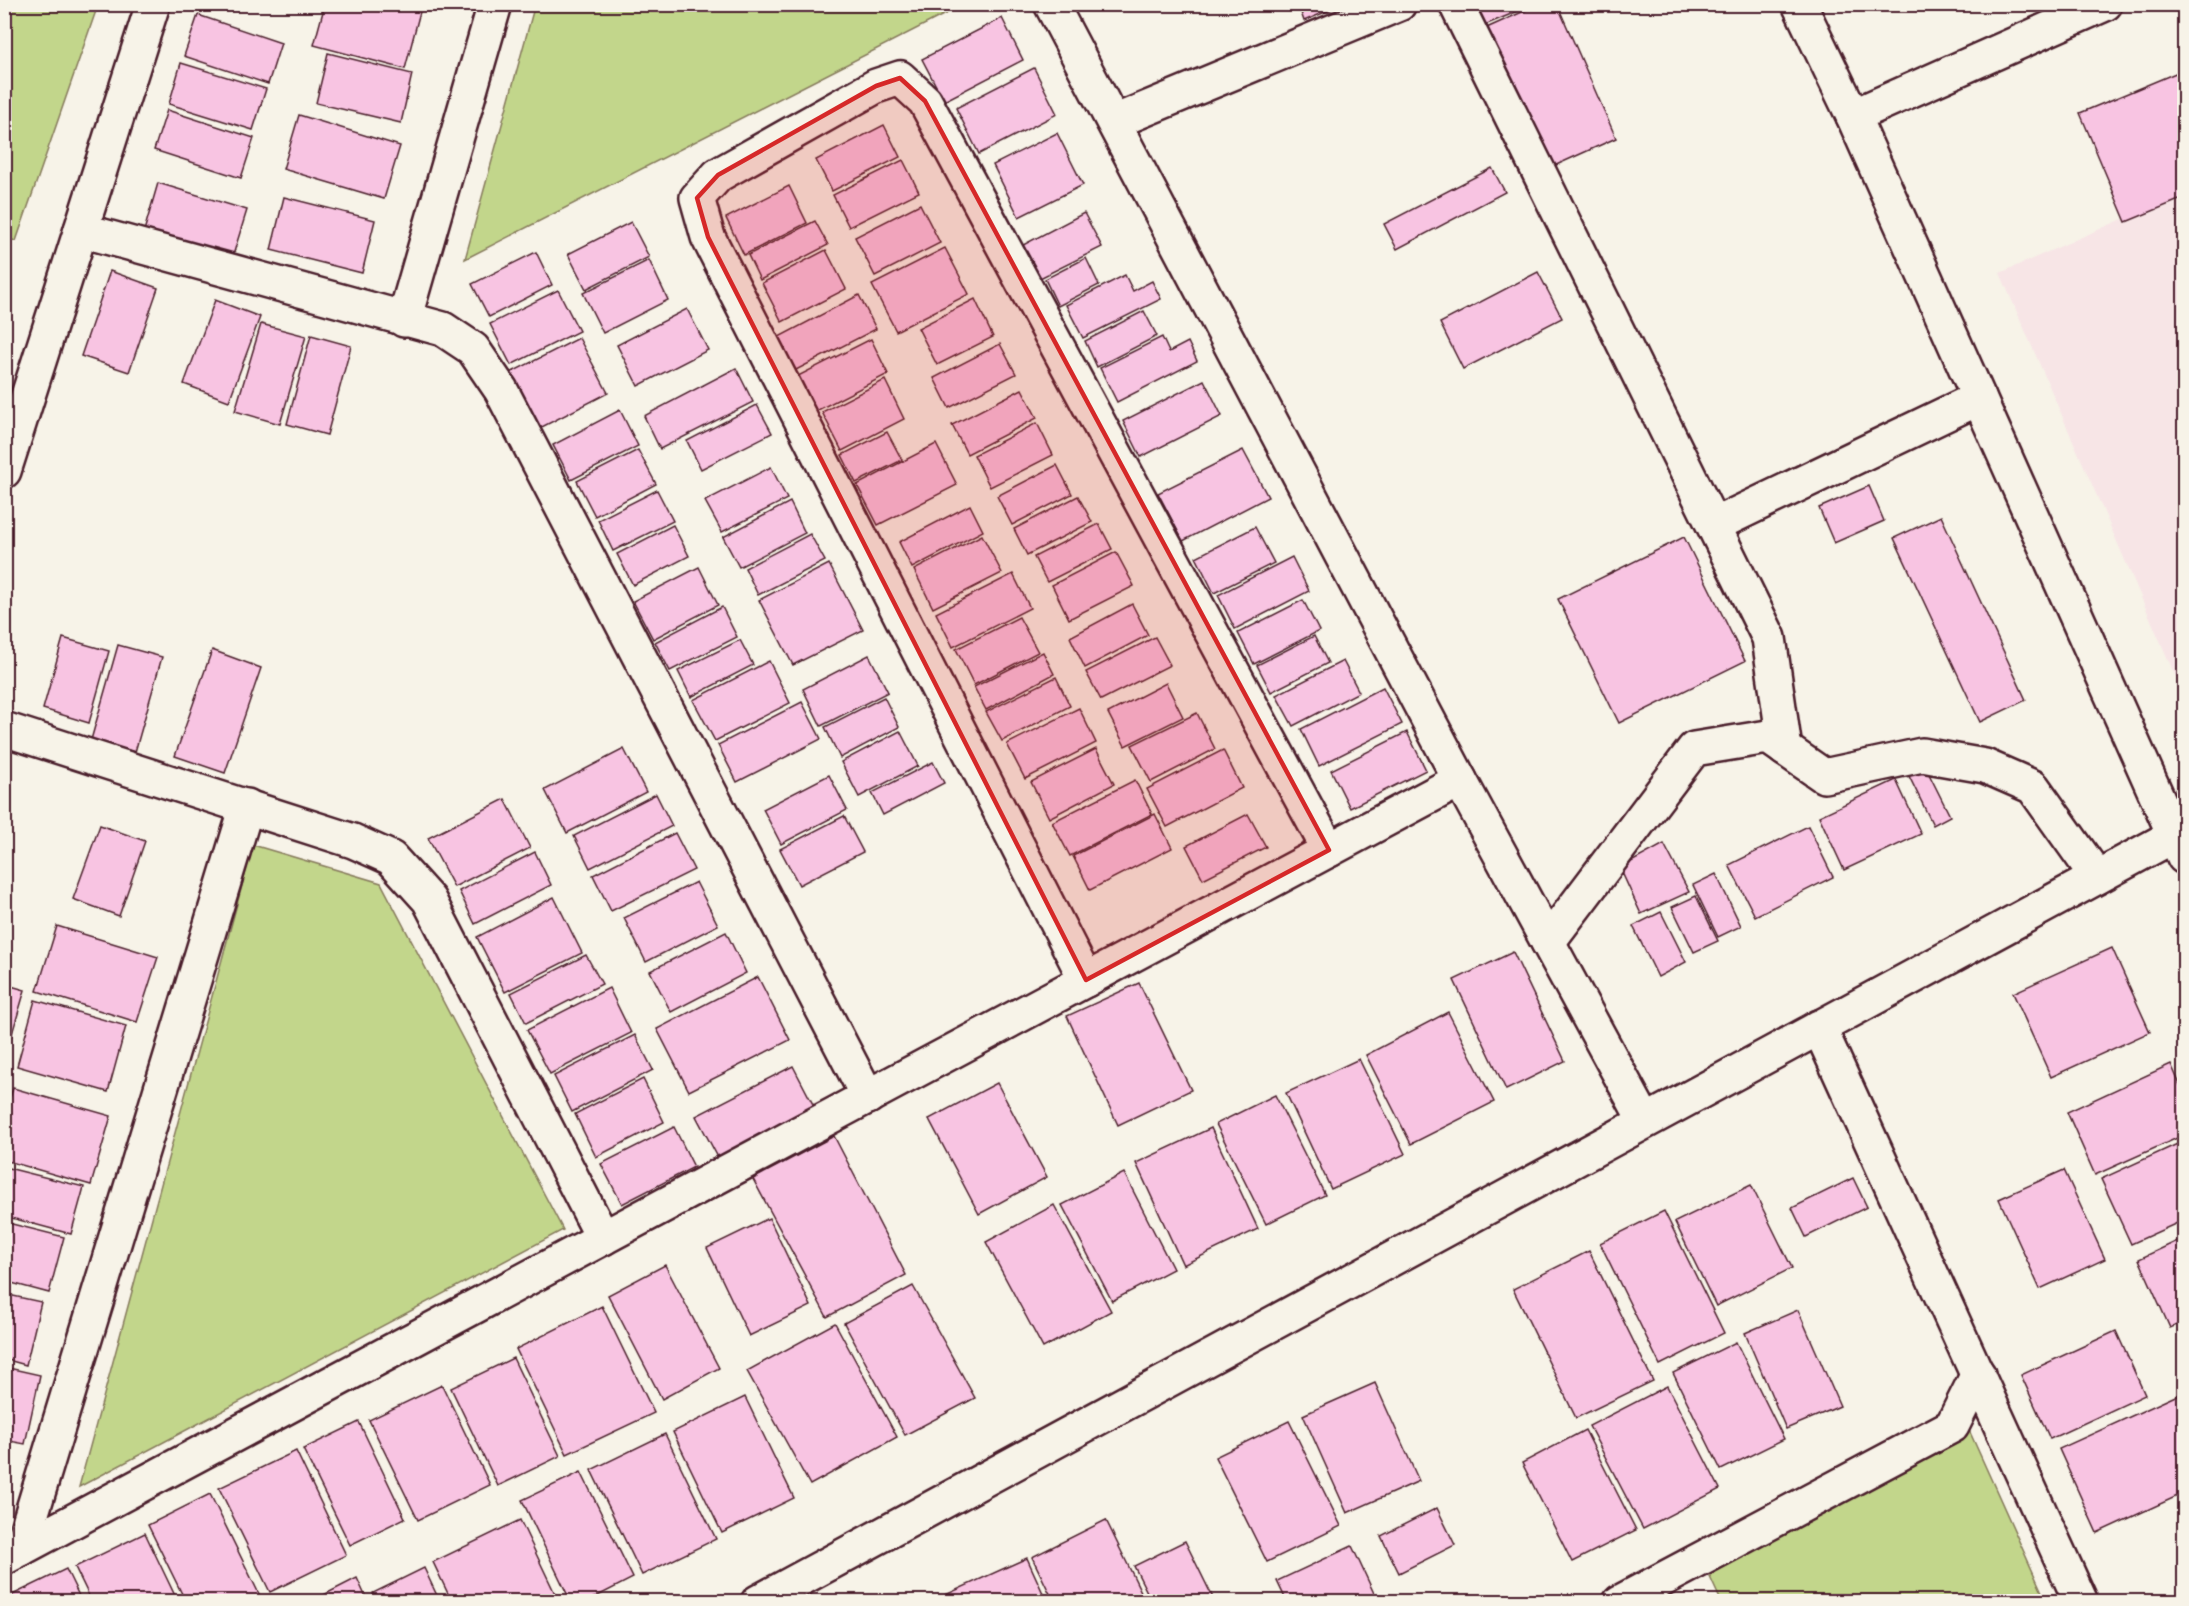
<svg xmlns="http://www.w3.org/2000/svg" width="2189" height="1606" font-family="'Balsamiq Sans',sans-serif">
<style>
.built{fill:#f7e5e6}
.green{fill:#c2d68b;stroke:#867a5b;stroke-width:1.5}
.building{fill:#f8c4e2;stroke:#4a1f2b;stroke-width:1.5}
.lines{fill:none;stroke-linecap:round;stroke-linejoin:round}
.minor-casing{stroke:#4a1f2b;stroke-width:38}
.minor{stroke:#f7f3e8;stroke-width:33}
.marked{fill:#d62828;fill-opacity:0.2;stroke:#d62828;stroke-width:4.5;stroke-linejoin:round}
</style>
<rect width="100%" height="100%" fill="#f7f3e8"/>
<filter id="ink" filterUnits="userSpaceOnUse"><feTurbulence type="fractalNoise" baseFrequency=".0167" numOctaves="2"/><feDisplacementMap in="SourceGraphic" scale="12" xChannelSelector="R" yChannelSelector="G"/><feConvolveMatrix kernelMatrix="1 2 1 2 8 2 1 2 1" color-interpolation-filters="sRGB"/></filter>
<g filter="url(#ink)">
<path class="built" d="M2184 192V696L2000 273Z"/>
<g class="green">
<path d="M535 4H963V5L465 259Z"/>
<path d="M4 5H98L16 241 4 238Z"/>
<path d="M253 845 381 883 563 1230 79 1487Z"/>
<path d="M1964 1419 2046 1601H1721L1705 1566Z"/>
</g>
<g class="building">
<path d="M325 4H422L405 69 314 45Z"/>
<path d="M1298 4H1344L1304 21Z"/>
<path d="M1471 4H1535L1480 27Z"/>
<path d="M1540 4H1557L1616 138 1543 171 1480 31Z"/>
<path d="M198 15 281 43 268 84 184 56Z"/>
<path d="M1002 18 1023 60 944 101 922 59Z"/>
<path d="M328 53 412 74 401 123 316 103Z"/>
<path d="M181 63 266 89 253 130 169 104Z"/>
<path d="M1034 68 1057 114 979 154 956 108Z"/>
<path d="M2178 72 2184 88V198L2126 222 2080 113Z"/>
<path d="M167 110 254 138 241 178 154 150Z"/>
<path d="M299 115 400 146 384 199 283 169Z"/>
<path d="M884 125 900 157 832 191 816 160Z"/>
<path d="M1057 133 1083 185 1019 217 993 165Z"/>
<path d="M903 160 919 192 849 227 833 195Z"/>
<path d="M1492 168 1505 192 1397 249 1384 224Z"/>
<path d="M158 183 247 210 230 265 142 238Z"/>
<path d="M789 186 807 223 744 255 726 218Z"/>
<path d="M284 197 375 220 362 273 271 250Z"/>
<path d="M920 204 940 243 875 276 855 237Z"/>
<path d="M1084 213 1102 247 1040 278 1023 245Z"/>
<path d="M815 221 828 245 760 280 748 255Z"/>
<path d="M631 222 649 257 586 289 568 254Z"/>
<path d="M945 248 969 294 896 331 872 285Z"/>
<path d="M826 250 846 289 782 322 762 283Z"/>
<path d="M536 252 552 285 489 317 472 284Z"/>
<path d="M1086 258 1099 285 1058 306 1045 279Z"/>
<path d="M649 260 668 300 603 333 583 293Z"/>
<path d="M110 271 158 288 129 372 81 356Z"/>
<path d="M1538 272 1562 318 1463 369 1440 323Z"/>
<path d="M1125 275 1133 291 1152 281 1161 299 1083 338 1066 305Z"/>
<path d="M558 290 579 331 511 365 490 324Z"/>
<path d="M859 295 876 329 794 371 777 338Z"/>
<path d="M975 299 993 337 937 365 918 328Z"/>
<path d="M215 300 260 317 229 401 184 384Z"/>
<path d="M687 309 708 350 638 386 617 345Z"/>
<path d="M1144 311 1157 336 1097 367 1085 341Z"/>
<path d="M261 324 306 336 280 424 235 411Z"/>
<path d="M311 335 351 346 327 435 287 424Z"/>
<path d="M1162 337 1169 352 1188 342 1197 361 1117 402 1100 368Z"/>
<path d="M579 338 608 393 538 429 510 373Z"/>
<path d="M871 339 888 374 816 411 798 376Z"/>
<path d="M1000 344 1016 374 949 408 934 378Z"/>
<path d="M736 368 753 402 660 449 644 416Z"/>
<path d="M885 380 904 419 842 451 822 412Z"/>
<path d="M1204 380 1222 416 1141 457 1123 421Z"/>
<path d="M1022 389 1037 418 967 454 952 425Z"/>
<path d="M757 405 772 433 701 469 687 441Z"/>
<path d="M620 410 638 446 571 480 553 445Z"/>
<path d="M1037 423 1053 455 990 487 974 455Z"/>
<path d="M887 432 902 460 856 483 842 455Z"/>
<path d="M936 444 957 485 878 525 857 485Z"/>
<path d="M638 450 656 484 595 516 577 481Z"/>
<path d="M1243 450 1268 497 1183 541 1158 493Z"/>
<path d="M1057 465 1072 494 1012 525 997 496Z"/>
<path d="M771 467 787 499 722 532 705 501Z"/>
<path d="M1869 486 1884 521 1834 543 1819 508Z"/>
<path d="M657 490 673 521 613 551 598 520Z"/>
<path d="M1078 496 1092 522 1027 555 1014 529Z"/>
<path d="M790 502 805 533 739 567 723 537Z"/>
<path d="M970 505 983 531 912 568 899 542Z"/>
<path d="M1941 516 2026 700 1980 722 1894 538Z"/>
<path d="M1099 524 1112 549 1047 582 1034 557Z"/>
<path d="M673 525 689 556 633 585 617 554Z"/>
<path d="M1255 527 1274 563 1214 593 1196 557Z"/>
<path d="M810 534 825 561 758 595 745 568Z"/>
<path d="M982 535 1002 573 933 608 914 570Z"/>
<path d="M1684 537 1745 661 1619 723 1558 599Z"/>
<path d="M1116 552 1134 586 1069 619 1052 585Z"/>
<path d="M1292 557 1309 591 1235 629 1218 595Z"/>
<path d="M829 564 863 630 793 665 759 600Z"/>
<path d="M699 567 718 605 653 639 633 601Z"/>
<path d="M1013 574 1030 608 953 647 936 613Z"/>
<path d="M1303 600 1319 631 1254 664 1238 633Z"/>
<path d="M1132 604 1148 635 1085 668 1070 637Z"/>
<path d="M722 607 737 637 670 671 655 642Z"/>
<path d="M1019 617 1038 652 974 685 956 649Z"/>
<path d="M1314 636 1328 663 1271 692 1257 665Z"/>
<path d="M1155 637 1170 665 1101 700 1086 672Z"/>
<path d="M63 638 109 651 89 723 43 709Z"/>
<path d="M740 640 753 665 691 697 678 671Z"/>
<path d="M118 645 162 657 135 752 91 740Z"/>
<path d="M212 650 261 668 225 773 175 756Z"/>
<path d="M1043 652 1054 674 986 710 974 687Z"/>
<path d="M869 655 888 692 821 726 803 689Z"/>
<path d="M769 661 790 703 715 741 693 700Z"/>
<path d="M1343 661 1359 692 1293 726 1276 695Z"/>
<path d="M1056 677 1070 706 1002 741 986 712Z"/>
<path d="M1166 683 1183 717 1125 746 1108 713Z"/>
<path d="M1383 687 1402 724 1319 766 1301 729Z"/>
<path d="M884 697 899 727 840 758 825 727Z"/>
<path d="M802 702 821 739 737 782 718 745Z"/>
<path d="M1079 708 1096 743 1025 779 1007 744Z"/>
<path d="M1197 713 1215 749 1151 782 1132 745Z"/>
<path d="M900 731 918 766 859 797 841 762Z"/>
<path d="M1407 732 1426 770 1350 808 1331 770Z"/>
<path d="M624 749 646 792 567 833 545 790Z"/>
<path d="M1096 749 1114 784 1049 818 1031 782Z"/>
<path d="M1223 750 1242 788 1167 827 1147 789Z"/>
<path d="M933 762 944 783 883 815 872 793Z"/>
<path d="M1924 764 1950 816 1933 825 1907 772Z"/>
<path d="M829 775 847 810 781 844 763 809Z"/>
<path d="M1135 780 1152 814 1070 856 1052 822Z"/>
<path d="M1896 780 1921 834 1844 870 1819 816Z"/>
<path d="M656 794 672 826 590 868 574 836Z"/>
<path d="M505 799 530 848 454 887 428 838Z"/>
<path d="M1155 814 1172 848 1090 890 1073 856Z"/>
<path d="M1248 814 1266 847 1203 879 1186 846Z"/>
<path d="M844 816 863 852 799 885 780 849Z"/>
<path d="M100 825 145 841 119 916 73 899Z"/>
<path d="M1808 826 1833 877 1755 916 1729 865Z"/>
<path d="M675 833 694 870 611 911 593 875Z"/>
<path d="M1664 844 1689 892 1641 914 1620 868Z"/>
<path d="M535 852 551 885 475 924 459 891Z"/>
<path d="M1716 874 1741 926 1718 937 1693 885Z"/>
<path d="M696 882 718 925 646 962 624 918Z"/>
<path d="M1696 896 1718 941 1694 952 1672 907Z"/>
<path d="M554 897 582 953 505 992 477 937Z"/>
<path d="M1661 912 1686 962 1658 977 1633 926Z"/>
<path d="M57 926 158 957 137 1022 37 991Z"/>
<path d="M726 932 746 973 671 1012 650 971Z"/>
<path d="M2112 948 2150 1032 2051 1077 2013 993Z"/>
<path d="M1513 952 1565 1061 1506 1090 1454 980Z"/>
<path d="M586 955 602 984 526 1023 511 993Z"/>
<path d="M758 977 790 1040 689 1091 657 1029Z"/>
<path d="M1139 983 1191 1090 1118 1125 1067 1016Z"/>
<path d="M4 984 25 990 9 1044 4 1043Z"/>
<path d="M609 988 631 1033 550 1074 527 1030Z"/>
<path d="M35 1000 126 1026 108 1092 17 1066Z"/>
<path d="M1448 1012 1494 1102 1411 1144 1366 1055Z"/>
<path d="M635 1035 653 1070 572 1112 554 1076Z"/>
<path d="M1359 1059 1405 1154 1331 1189 1286 1093Z"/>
<path d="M2171 1064 2184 1094V1135L2095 1175 2067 1112Z"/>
<path d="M793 1066 818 1114 721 1163 696 1116Z"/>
<path d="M643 1079 664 1122 596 1157 575 1114Z"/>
<path d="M997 1083 1047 1177 979 1214 929 1119Z"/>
<path d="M13 1088 111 1116 91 1185 4 1160V1117Z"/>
<path d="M1275 1095 1325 1195 1266 1224 1216 1124Z"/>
<path d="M674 1127 694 1167 622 1204 601 1164Z"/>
<path d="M1211 1128 1258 1229 1183 1265 1136 1163Z"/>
<path d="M834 1136 906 1275 827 1317 753 1179Z"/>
<path d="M2184 1141V1220L2131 1244 2101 1179Z"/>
<path d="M4 1167 84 1187 71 1234 4 1216Z"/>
<path d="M2064 1170 2105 1259 2040 1289 1999 1199Z"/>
<path d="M1124 1173 1173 1269 1112 1301 1062 1205Z"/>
<path d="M1853 1178 1867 1207 1806 1237 1792 1208Z"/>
<path d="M1751 1185 1792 1268 1716 1306 1675 1222Z"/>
<path d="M1054 1205 1111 1311 1043 1348 986 1242Z"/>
<path d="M1664 1211 1724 1333 1660 1365 1600 1243Z"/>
<path d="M769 1218 811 1306 749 1336 707 1248Z"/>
<path d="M4 1222 64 1237 49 1293 4 1281Z"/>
<path d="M2184 1238V1322L2170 1328 2139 1259Z"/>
<path d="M1589 1251 1653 1381 1576 1418 1513 1289Z"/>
<path d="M665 1265 719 1368 662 1399 608 1295Z"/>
<path d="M913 1286 975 1398 905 1435 844 1323Z"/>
<path d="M4 1294 41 1302 26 1365 4 1359Z"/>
<path d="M602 1306 654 1413 567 1454 516 1349Z"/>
<path d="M1798 1310 1840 1406 1786 1429 1745 1333Z"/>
<path d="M835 1323 897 1437 810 1485 747 1371Z"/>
<path d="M2116 1331 2145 1395 2050 1439 2021 1375Z"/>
<path d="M1736 1342 1784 1439 1721 1470 1673 1373Z"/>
<path d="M513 1358 560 1456 498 1486 451 1388Z"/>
<path d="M4 1367 40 1375 25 1444 4 1440Z"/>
<path d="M1375 1383 1419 1481 1347 1513 1303 1415Z"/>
<path d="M442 1385 490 1485 418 1520 369 1420Z"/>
<path d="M1667 1386 1720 1489 1643 1529 1589 1426Z"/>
<path d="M2182 1393 2184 1493 2097 1533 2059 1449Z"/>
<path d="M745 1397 794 1498 722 1533 673 1432Z"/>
<path d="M1289 1421 1341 1526 1267 1562 1215 1457Z"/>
<path d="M359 1422 405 1518 350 1545 303 1449Z"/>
<path d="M1585 1430 1636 1530 1572 1562 1522 1463Z"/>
<path d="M665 1434 716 1539 642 1575 591 1470Z"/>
<path d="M296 1451 346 1555 270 1592 219 1488Z"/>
<path d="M581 1472 633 1578 586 1602H571L522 1500Z"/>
<path d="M210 1494 263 1602H186L148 1525Z"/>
<path d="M1437 1508 1455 1545 1399 1573 1381 1536Z"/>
<path d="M520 1520 559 1602H452L433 1562Z"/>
<path d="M1106 1520 1146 1602H1054L1032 1557Z"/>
<path d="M145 1533 178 1602H92L75 1567Z"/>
<path d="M1185 1541 1215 1602H1152L1134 1566Z"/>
<path d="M1352 1546 1378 1602H1287L1277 1581Z"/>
<path d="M1027 1558 1047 1602H946L943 1596Z"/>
<path d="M424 1568 440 1602H377L373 1593Z"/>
<path d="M66 1569 82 1602H4V1599Z"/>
<path d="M357 1578 368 1602H310Z"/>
</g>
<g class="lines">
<defs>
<g id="minor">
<path d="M1051 4 1460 780 1645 1121"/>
<path d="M1456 4 1769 638 1785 749"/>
<path d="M1799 4 1853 116 2184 857"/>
<path d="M1853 116 2105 4"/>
<path d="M1114 122 1399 4"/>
<path d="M81 230 443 329 473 349 501 390 868 1097"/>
<path d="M404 320 495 4"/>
<path d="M4 471 153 4"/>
<path d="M1714 525 1979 398"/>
<path d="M4 729 353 841 391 858 429 900 603 1238"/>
<path d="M1548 942 1694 749 1768 737 1824 776 1922 755 1985 766 2033 787 2097 877"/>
<path d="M1086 980 708 237 697 198 718 175 876 86 900 78 925 101 1329 850"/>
<path d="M1819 1027 2081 1602"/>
<path d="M21 1549 247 806"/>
<path d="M4 1558 1460 780"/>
<path d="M758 1602 2175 835"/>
<path d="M1620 1602 1952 1426 1978 1374"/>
</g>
</defs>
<use href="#minor" class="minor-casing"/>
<use href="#minor" class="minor"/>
</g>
</g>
<path class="marked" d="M900 78 925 101 1329 850 1086 980 708 237 697 198 718 175 876 86Z"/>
<rect width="2189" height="1606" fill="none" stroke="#f7f3e8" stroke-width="24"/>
<rect x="12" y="12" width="2165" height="1582" fill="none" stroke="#4a1f2b" stroke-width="2" filter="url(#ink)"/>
</svg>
